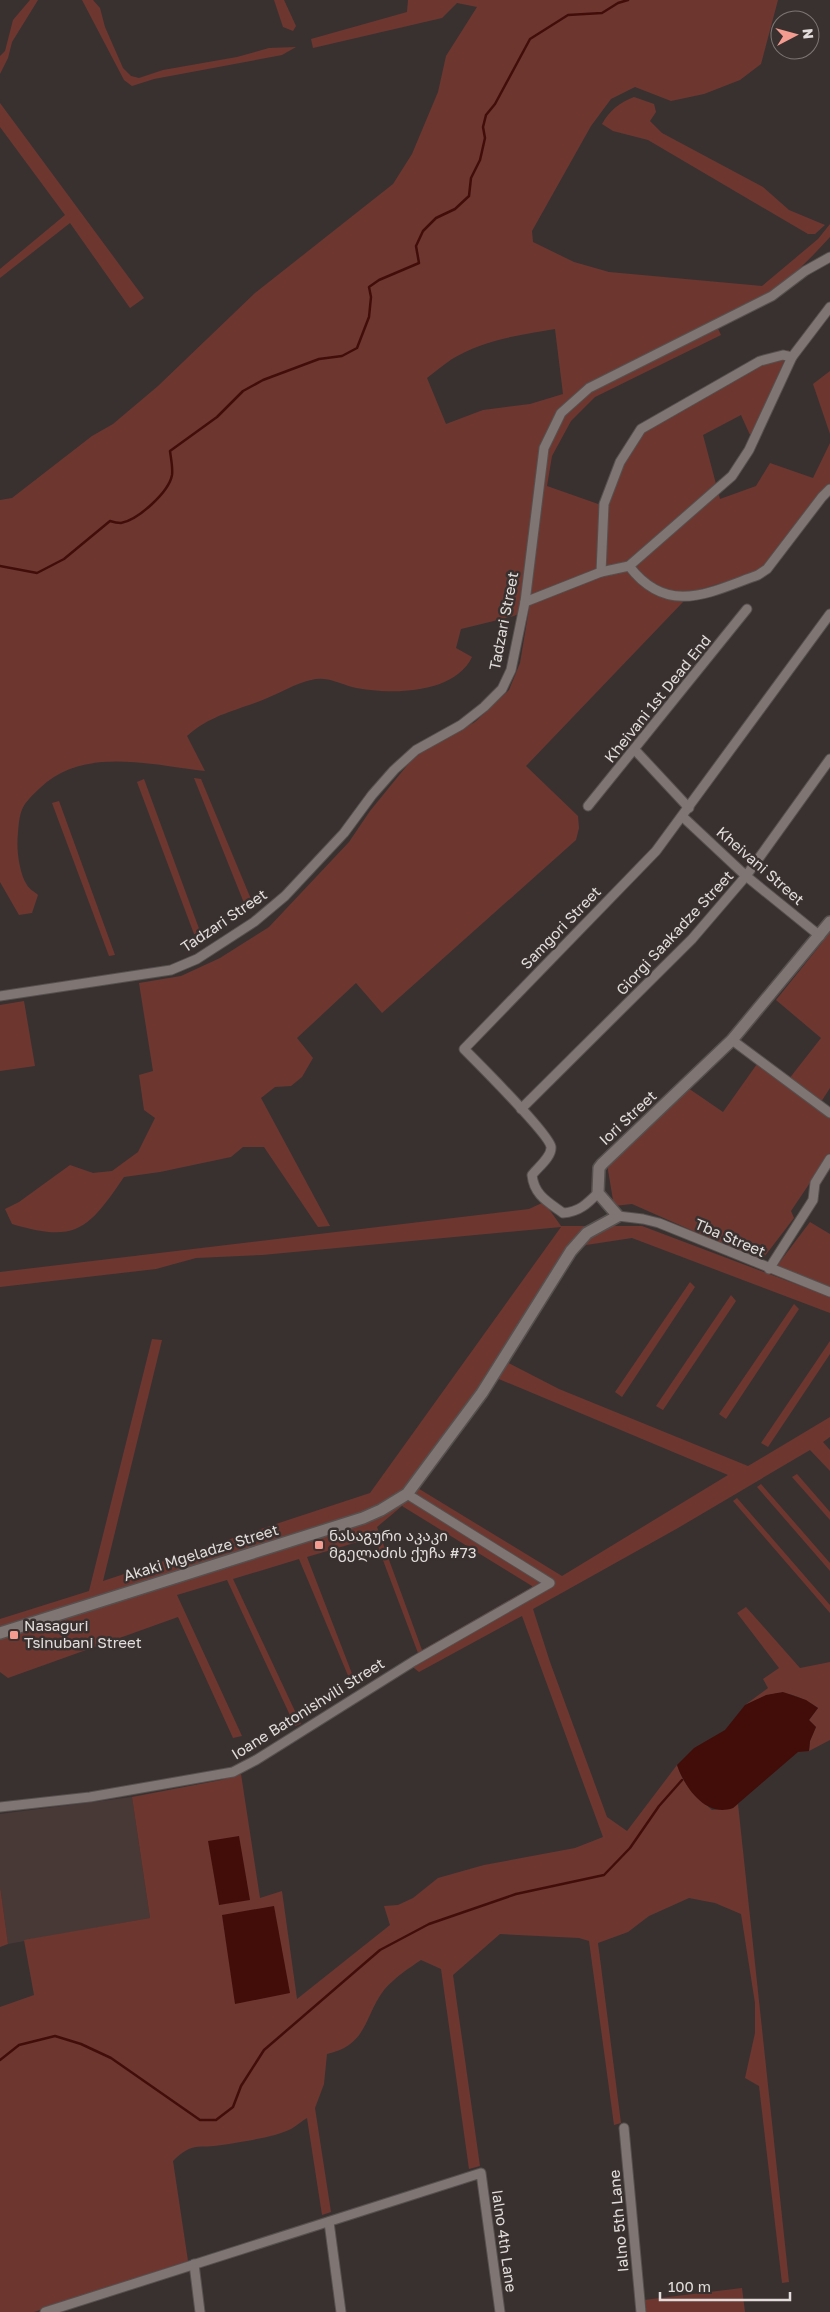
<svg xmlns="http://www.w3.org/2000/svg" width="830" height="2312" font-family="'Golos Text','Noto Sans Georgian',sans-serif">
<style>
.built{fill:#483937}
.green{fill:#6d3730;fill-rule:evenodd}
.water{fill:#420d09}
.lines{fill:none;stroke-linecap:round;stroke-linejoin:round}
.stream{stroke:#420d09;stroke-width:2.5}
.minor-casing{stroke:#56504f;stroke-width:11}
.tertiary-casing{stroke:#56504f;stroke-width:14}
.minor{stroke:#7f7674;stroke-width:9}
.tertiary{stroke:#7f7674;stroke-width:11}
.poi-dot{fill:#f59c90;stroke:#393130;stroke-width:2}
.labels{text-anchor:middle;stroke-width:5;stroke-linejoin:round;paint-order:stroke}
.street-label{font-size:15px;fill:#e2dddc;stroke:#393130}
.poi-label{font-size:15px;fill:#e2dddc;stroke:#393130;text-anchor:start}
</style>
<rect width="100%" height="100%" fill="#393130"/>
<path class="built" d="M132 1797 150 1918 8 1944 0 1886V1814Z"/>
<g class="green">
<path d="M30 0H38L12 42 8 58 0 74V56L5 51 13 20Z"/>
<path d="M82 0H93L100 8 105 27 123 68 131 76 139 78 163 70 237 57 269 48 296 47 282 55 154 79 132 86 124 80Z"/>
<path d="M274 0H284L296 26 293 31 283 27Z"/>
<path d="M408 0H778L761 64 740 80 704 94 671 101 635 87 611 99 591 126 532 231 533 242 574 262 609 272 762 286 818 239 830 224V237C809 260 787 283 760 299 746 308 729 313 714 320L721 335 595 397 571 421 552 456 547 486 601 505 636 427 763 356 789 350 753 433 750 435 741 415 703 435 720 499 756 486 770 463 813 478 830 443V485L764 567 755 573 681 595 683 602 526 766 578 816 579 828 576 840 382 1013 356 983 297 1038 313 1058 302 1077 291 1086 275 1087 261 1098 330 1226 318 1227 264 1147H243L231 1157 160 1172 124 1177C88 1230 76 1243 12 1224L5 1209 19 1202 70 1165 93 1173 112 1171 138 1152 155 1118 144 1110 139 1075 153 1071 139 983 181 976 220 958 269 927 349 842 370 811 409 763 424 750 475 722 509 690 520 663 529 609 514 616 461 629 456 648 472 657C454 695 388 695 352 687 338 683 326 676 311 680 296 683 280 693 265 699 236 711 212 714 187 736L205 771C151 765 83 746 40 788 22 805 20 808 18 833 16 848 19 873 27 885 29 889 35 892 38 895L32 913 19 915 0 882V500L12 498 92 436 113 424 158 386 255 293 393 184 412 154 438 92 446 56 477 7 457 3 442 18 313 48 311 39 407 12ZM555 329 563 394 530 404 483 410 446 424 427 378C435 372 443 365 452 359 483 340 519 335 555 329Z"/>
<path d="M634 97 654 104 656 112 650 121 662 133 763 187 789 210 825 225 815 234H808L648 140 613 131 602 124C610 110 619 103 634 97Z"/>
<path d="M0 103 144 298 130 308 70 223 0 278V269L65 215 0 127Z"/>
<path d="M830 371V434L813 384Z"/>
<path d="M194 778 201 779 253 904 246 908Z"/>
<path d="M144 779 201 934H194L137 782Z"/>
<path d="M59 801 115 955 109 956 52 803Z"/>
<path d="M830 929V1088L821 1102 789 1079 821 1038 776 1000 821 944Z"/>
<path d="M24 1001 35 1066 0 1071V1005Z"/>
<path d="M757 1064 830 1116V1153L791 1211 794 1218 761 1261 632 1204 614 1206 607 1164 688 1088 723 1112Z"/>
<path d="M544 1202 561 1226H642L830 1297V1313L632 1238 586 1245 559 1265 497 1357 559 1389 748 1466 830 1417V1437L823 1442 830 1450V1471L810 1450 678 1528 533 1609 550 1662 607 1817 627 1831 677 1765C685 1788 695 1795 712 1810L733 1808 738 1804 789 2282 782 2283 759 2086 745 2078 755 2033V2003L741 1914 715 1903 689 1898 649 1916 628 1932 598 1943 621 2123 614 2125 589 1941 579 1938 500 1934 453 1975 480 2166 469 2169 441 1969 421 1960C409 1968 394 1978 384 1990 364 2016 368 2045 327 2054L324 2084 315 2108 331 2212 322 2215 307 2118C302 2121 296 2126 291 2129 276 2137 240 2142 222 2145 198 2149 193 2141 173 2161L188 2261 34 2312H0V2007L34 1995 24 1940 150 1918 132 1797 221 1780 241 1774 260 1898 282 1891 297 1999 390 1925 384 1906 398 1905 413 1898 438 1878 484 1865 575 1848 603 1837 522 1616 419 1672 405 1661 418 1653 372 1531 361 1541 307 1557 356 1684 352 1685 299 1559 233 1579 301 1724 295 1726 227 1580 177 1595 242 1736 233 1738 178 1617 8 1678 0 1672V1619L89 1591 152 1339 162 1340 103 1581 370 1493 561 1227 262 1255 196 1258 156 1269 0 1287V1272L529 1209ZM487 1374 728 1475 562 1576 416 1487ZM402 1506 532 1586V1587L422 1650 377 1527Z"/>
<path d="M810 1222 830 1234V1288L776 1267Z"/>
<path d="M690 1282 695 1287 622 1397 615 1392Z"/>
<path d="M731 1295 736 1301 663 1410 656 1406Z"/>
<path d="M794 1304 799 1309 726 1419 719 1414Z"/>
<path d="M830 1341V1354L768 1447 761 1443Z"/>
<path d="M797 1474 830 1512V1520L792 1477Z"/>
<path d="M761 1484 830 1563V1571L757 1487Z"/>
<path d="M737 1498 830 1605V1613L733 1501Z"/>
<path d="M746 1607 800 1668 830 1662V1740L809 1751 810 1741 816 1727 809 1720 818 1708C787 1688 776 1690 745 1705L768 1688 763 1679 779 1668 737 1613Z"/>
<path d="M0 1886 8 1944 0 1947Z"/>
<path d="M742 2288 745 2312H645L644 2300Z"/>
</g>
<g class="water">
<path d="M783 1692 806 1700 818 1708 809 1720 816 1727 810 1741 809 1751 798 1752 733 1808C706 1818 685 1788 677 1765L694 1748 725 1730 745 1705 766 1695Z"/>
<path d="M239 1836 250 1900 219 1905 208 1841Z"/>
<path d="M274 1906 290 1993 235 2004 222 1915Z"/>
</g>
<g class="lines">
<g class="stream">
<path d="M0 566 37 573 64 559 110 521C113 522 118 523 121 523 138 520 169 492 172 475 173 468 171 459 170 451L217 417 243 391 263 380 319 359 342 356 357 348 369 317 371 297 369 287 379 280 419 263 416 246 423 231 436 218 455 209 469 196 471 178 480 160 485 138 483 127 486 115 495 104 530 39 568 15 602 13 618 3 628 0"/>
<path d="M0 2060 19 2045 55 2036 81 2044 111 2058 200 2120H216L233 2107 241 2086 264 2050 380 1950 429 1924 516 1894 604 1875 630 1848 659 1806 682 1780"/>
</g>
<defs>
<g id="minor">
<path d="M629 566C668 617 710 592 758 575L767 569 822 497 830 489"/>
<path d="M601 572 604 504 620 462 641 429 760 361 783 355 792 357"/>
<path d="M525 602 601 572 629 566 732 476 749 450 792 357 830 307"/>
<path d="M635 750 689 808"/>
<path d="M588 806 747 609"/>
<path d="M683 817 746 876 820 936"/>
<path d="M0 996 171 970 197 959 254 922 285 896 344 833 372 795 394 770 416 750 461 725 484 707 502 689 511 670 525 602 544 448 561 413 589 388 772 296 805 271 830 257"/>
<path d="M732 1040 830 1113"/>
<path d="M521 1109 692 939 746 876 830 759"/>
<path d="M598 1193C587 1204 579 1212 563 1213 548 1202 534 1195 532 1175 537 1168 552 1157 551 1147 550 1135 477 1062 464 1049L656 851 830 614"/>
<path d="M618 1216 643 1219 659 1223 830 1292"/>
<path d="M769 1269 813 1200 815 1183 830 1159"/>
<path d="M0 1807 90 1797 233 1772 256 1760 414 1661 550 1583 407 1494"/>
<path d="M624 2128 641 2312"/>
<path d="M329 2222 341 2312"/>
<path d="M194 2264 200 2312"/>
<path d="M45 2312 481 2173 500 2312"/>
</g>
<path id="tertiary" d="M0 1633 363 1518 381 1510 407 1494 482 1393 571 1251 587 1233 618 1216 598 1193 599 1168 602 1164 732 1040 830 922"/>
</defs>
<use href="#minor" class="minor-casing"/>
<use href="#tertiary" class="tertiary-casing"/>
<use href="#minor" class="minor"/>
<use href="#tertiary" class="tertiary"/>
</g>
<g class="poi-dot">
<rect x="314" y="1540" width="10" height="10" rx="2.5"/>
<rect x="9" y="1630" width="10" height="10" rx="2.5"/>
</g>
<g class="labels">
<g class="street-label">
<text transform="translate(504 621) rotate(-79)" y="5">Tadzari Street</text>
<text transform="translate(658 699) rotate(-51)" y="5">Kheivani 1st Dead End</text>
<text transform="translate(760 866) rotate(41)" y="5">Kheivani Street</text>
<text transform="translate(224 921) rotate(-34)" y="5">Tadzari Street</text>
<text transform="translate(561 928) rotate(-46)" y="5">Samgori Street</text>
<text transform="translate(675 933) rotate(-47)" y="5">Giorgi Saakadze Street</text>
<text transform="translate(628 1118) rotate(-43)" y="5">Iori Street</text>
<text transform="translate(730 1238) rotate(23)" y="5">Tba Street</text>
<text transform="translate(201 1553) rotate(-17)" y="5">Akaki Mgeladze Street</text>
<text transform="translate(308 1709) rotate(-32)" y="5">Ioane Batonishvili Street</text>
<text transform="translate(619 2221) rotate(-95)" y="5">Ialno 5th Lane</text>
<text transform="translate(504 2241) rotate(82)" y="5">Ialno 4th Lane</text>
</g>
<g class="poi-label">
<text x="329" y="1541">ნასაგური აკაკი<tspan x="329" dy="17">მგელაძის ქუჩა #73</tspan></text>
<text x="24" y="1631">Nasaguri<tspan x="24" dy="17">Tsinubani Street</tspan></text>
</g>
</g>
<g transform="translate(795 35) rotate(84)"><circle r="24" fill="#393130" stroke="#7d7675"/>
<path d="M0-4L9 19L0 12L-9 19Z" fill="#f59c90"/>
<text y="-8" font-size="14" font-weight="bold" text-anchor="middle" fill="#e2dddc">N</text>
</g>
<path d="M660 2292v8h130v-8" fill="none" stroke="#e2dddc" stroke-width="2.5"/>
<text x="668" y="2292" font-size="15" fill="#e2dddc" stroke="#393130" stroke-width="4" paint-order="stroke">100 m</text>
</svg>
